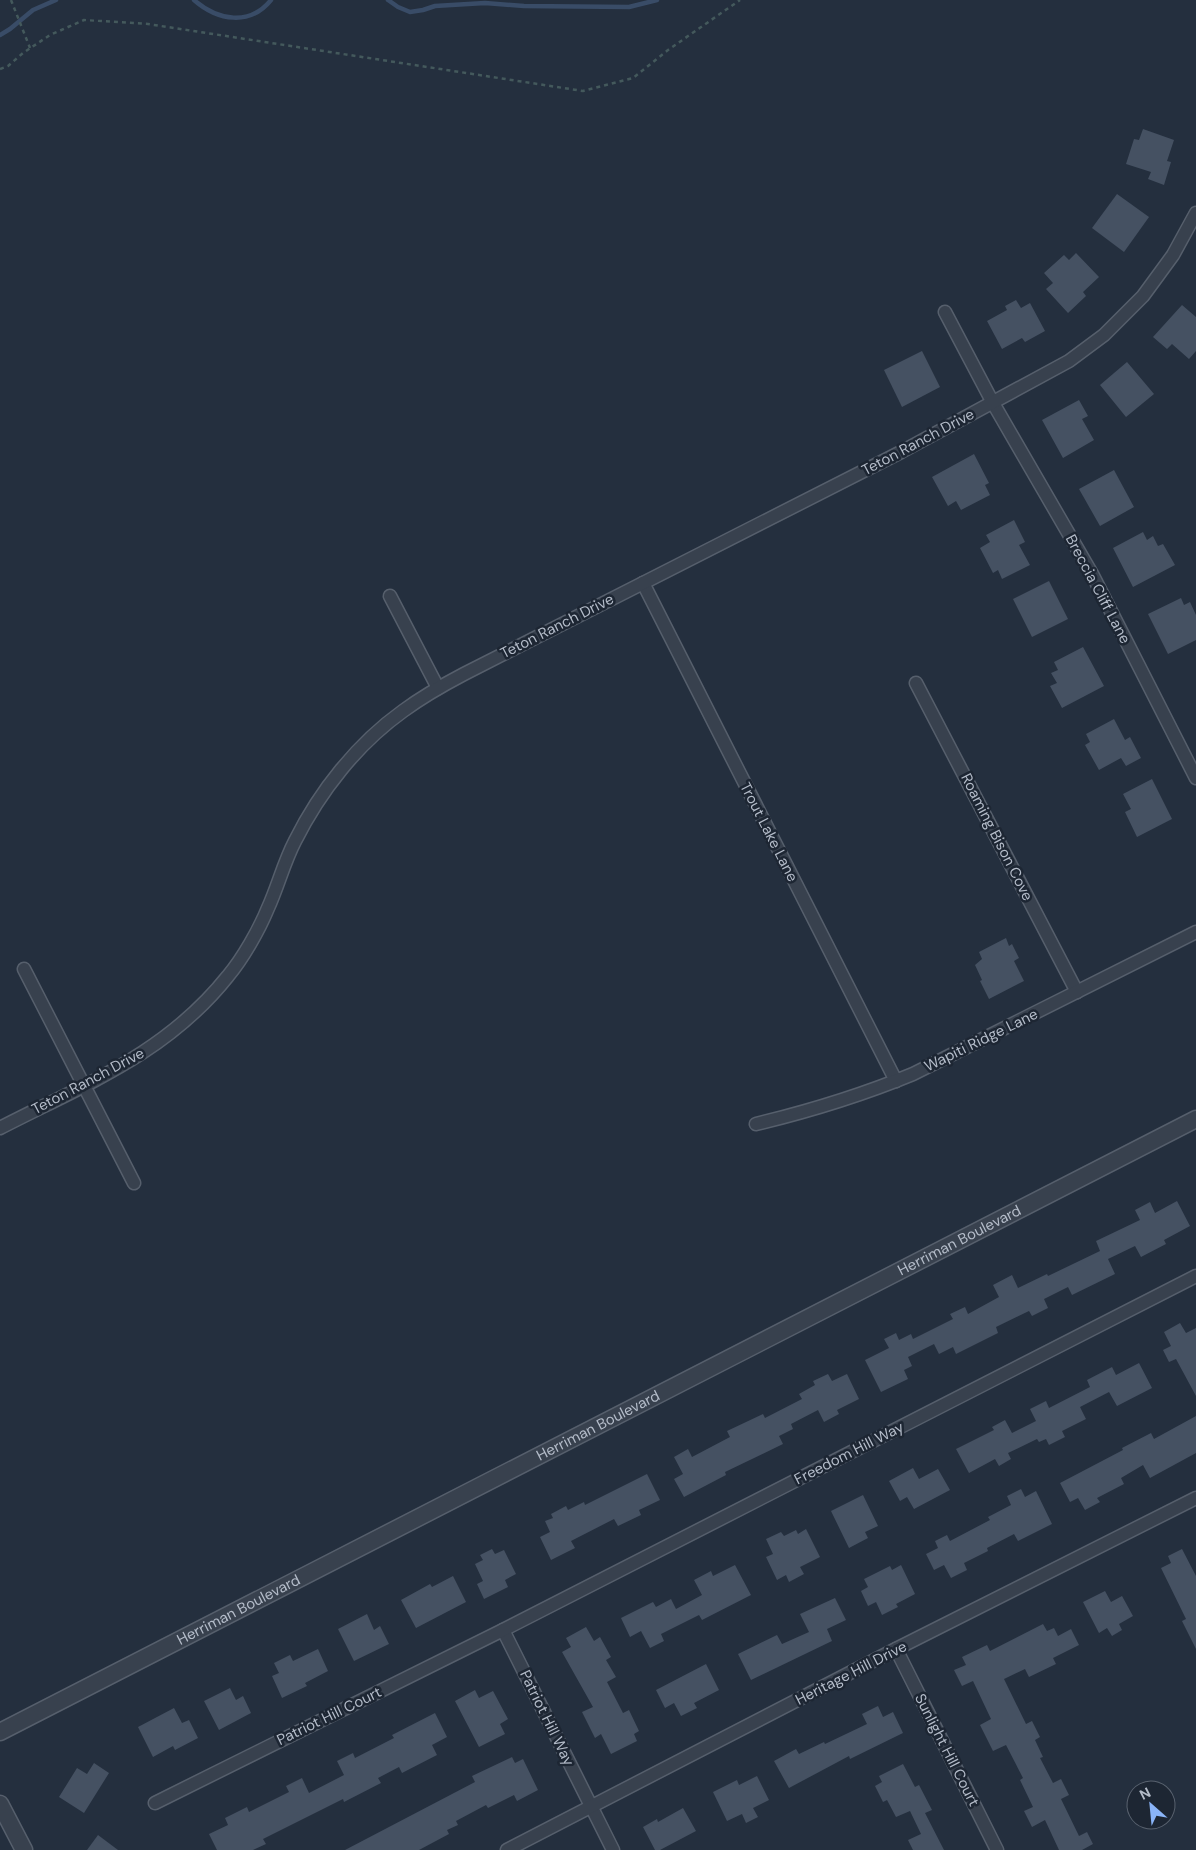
<svg xmlns="http://www.w3.org/2000/svg" width="1196" height="1850" font-family="'DM Sans',sans-serif">
<style>
.lines{fill:none;stroke-linecap:round;stroke-linejoin:round}
.stream{stroke:#394c67;stroke-width:4.5}
.building{fill:#455162}
.minor-casing{stroke:#565f6c;stroke-width:15}
.tertiary-casing{stroke:#565f6c;stroke-width:19}
.path{stroke:#44595c;stroke-width:2.5;stroke-dasharray:4 4;stroke-linecap:butt}
.minor{stroke:#38414e;stroke-width:12}
.tertiary{stroke:#38414e;stroke-width:16}
.labels{text-anchor:middle;stroke-width:5;stroke-linejoin:round;paint-order:stroke}
.street-label{font-size:15px;fill:#b4bcc9;stroke:#1d2633}
</style>
<rect width="100%" height="100%" fill="#242f3e"/>
<g class="lines">
<g class="stream">
<path d="M194 0C218 21 250 26 271 0"/>
<path d="M388 0 398 7 410 12 423 10 435 6 485 3 524 6 629 7 657 0"/>
<path d="M0 35 10 29 33 10 56 0"/>
</g>
</g>
<g class="building">
<path d="M1143 129 1174 140 1167 161 1171 162 1164 185 1148 179 1151 172 1126 164 1134 139 1139 140Z"/>
<path d="M1117 194 1149 217 1124 252 1092 228Z"/>
<path d="M1076 253 1099 277 1083 292 1086 296 1068 313 1046 289 1053 283 1044 273 1064 255 1069 260Z"/>
<path d="M1016 300 1021 308 1030 303 1045 331 1025 342 1022 338 1002 349 987 321 1007 310 1005 306Z"/>
<path d="M1182 305 1196 317V351L1189 359 1172 344 1167 349 1153 337Z"/>
<path d="M922 351 940 387 902 407 884 370Z"/>
<path d="M1127 362 1154 394 1126 417 1100 385Z"/>
<path d="M1079 400 1088 416 1082 419 1094 440 1063 458 1042 420Z"/>
<path d="M974 454 989 483 985 485 990 495 961 510 956 501 948 506 932 477Z"/>
<path d="M1114 470 1134 507 1100 526 1079 489Z"/>
<path d="M1014 520 1025 542 1019 545 1030 565 1002 579 998 570 993 573 980 548 990 542 986 535Z"/>
<path d="M1143 532 1147 540 1153 536 1158 546 1163 544 1175 565 1133 587 1113 548Z"/>
<path d="M1049 581 1068 619 1032 637 1013 599Z"/>
<path d="M1181 598 1184 605 1190 602 1196 615V640L1168 654 1148 614Z"/>
<path d="M1083 647 1104 686 1062 708 1050 686 1057 683 1051 673 1058 670 1054 662Z"/>
<path d="M1114 719 1125 740 1130 737 1141 758 1126 766 1121 758 1099 770 1085 745 1090 742 1086 734Z"/>
<path d="M1152 779 1172 819 1137 837 1125 812 1131 809 1123 794Z"/>
<path d="M1006 938 1009 946 1012 944 1019 958 1014 961 1024 981 989 999 980 981 982 980 975 965 982 959 979 952Z"/>
<path d="M1177 1201 1190 1226 1164 1240 1166 1244 1141 1257 1135 1246 1108 1259 1115 1274 1072 1295 1068 1287 1044 1299 1048 1308 1032 1316 1029 1311 996 1327 998 1333 956 1354 953 1347 939 1354 934 1344 908 1357 912 1366 904 1370 908 1379 881 1392 865 1360 889 1348 884 1339 896 1333 899 1340 911 1334 913 1339 953 1319 950 1314 965 1307 968 1314 999 1297 993 1285 1012 1275 1018 1288 1047 1274 1048 1276 1100 1251 1096 1241 1140 1220 1135 1210 1150 1202 1155 1213Z"/>
<path d="M1180 1323 1186 1333 1196 1328V1396L1176 1359 1169 1362 1163 1350 1171 1346 1164 1332Z"/>
<path d="M1139 1363 1152 1388 1117 1406 1109 1392 1080 1407 1086 1419 1062 1431 1065 1437 1049 1445 1046 1439 1039 1442 1037 1439 1008 1453 1011 1459 999 1466 995 1459 969 1473 956 1449 994 1430 992 1427 1005 1420 1012 1433 1036 1421 1030 1409 1046 1401 1049 1408 1090 1387 1087 1380 1112 1367 1116 1375Z"/>
<path d="M828 1374 832 1381 847 1374 859 1399 837 1410 839 1414 824 1422 818 1410 791 1424 793 1429 779 1436 783 1444 725 1472 726 1475 684 1497 674 1479 683 1474 674 1457 688 1449 692 1457 730 1437 727 1431 763 1414 765 1418 802 1399 799 1394 815 1385 813 1381Z"/>
<path d="M1196 1416V1453L1150 1478 1143 1465 1121 1478 1124 1484 1097 1498 1100 1502 1085 1510 1078 1498 1070 1502 1060 1483 1123 1450 1122 1448 1151 1433 1154 1439Z"/>
<path d="M913 1468 919 1479 938 1469 950 1490 914 1509 907 1497 900 1501 889 1481Z"/>
<path d="M647 1474 660 1500 639 1510 641 1515 618 1526 614 1519 571 1541 575 1548 551 1560 540 1537 550 1532 545 1521 553 1518 551 1514 566 1506 568 1510 584 1502 585 1505Z"/>
<path d="M1021 1489 1025 1497 1036 1491 1052 1524 1018 1541 1014 1534 987 1548 988 1551 964 1563 967 1570 951 1578 944 1565 934 1570 926 1554 938 1548 935 1541 947 1535 950 1541 990 1520 988 1517 1011 1505 1007 1496Z"/>
<path d="M863 1495 878 1526 865 1532 868 1538 849 1548 831 1511Z"/>
<path d="M806 1529 820 1557 800 1567 804 1574 789 1582 786 1575 777 1580 766 1557 773 1554 766 1539 781 1532 784 1536 796 1530 798 1534Z"/>
<path d="M492 1549 495 1554 504 1550 516 1574 505 1580 508 1587 484 1599 477 1584 483 1581 475 1564 483 1560 480 1555Z"/>
<path d="M1182 1549 1196 1576V1649L1182 1621 1186 1619 1161 1568 1171 1563 1168 1556Z"/>
<path d="M735 1565 751 1595 702 1620 699 1615 661 1634 664 1641 650 1648 641 1631 630 1637 621 1618 653 1602 656 1607 671 1599 676 1609 702 1595 694 1580 711 1571 713 1576Z"/>
<path d="M901 1565 915 1594 896 1604 898 1607 882 1615 876 1602 868 1606 861 1591 868 1587 864 1579 890 1566 892 1570Z"/>
<path d="M453 1576 466 1602 416 1628 401 1600 430 1584 432 1587Z"/>
<path d="M1105 1591 1111 1602 1122 1596 1133 1616 1119 1624 1122 1630 1112 1636 1107 1628 1099 1633 1083 1602Z"/>
<path d="M835 1598 846 1620 827 1629 832 1641 751 1680 738 1654 777 1635 782 1644 809 1632 800 1614Z"/>
<path d="M367 1614 374 1630 380 1626 389 1644 354 1661 338 1629Z"/>
<path d="M1043 1624 1047 1631 1054 1628 1058 1636 1071 1629 1079 1645 1053 1658 1056 1664 1029 1677 1025 1669 1004 1679 1026 1724 1032 1721 1040 1737 1035 1740 1043 1757 1040 1758 1053 1783 1061 1779 1069 1795 1061 1799 1079 1836 1087 1832 1093 1844 1082 1850H1059L1045 1820 1032 1827 1024 1811 1033 1807 1020 1780 1023 1778 1006 1745 993 1751 980 1725 991 1719 973 1681 962 1686 954 1670 966 1665 962 1657 987 1645 990 1651Z"/>
<path d="M586 1627 594 1641 600 1637 611 1657 606 1660 616 1677 607 1682 623 1713 629 1710 639 1731 634 1734 637 1741 611 1754 601 1734 595 1738 582 1712 593 1707 562 1652 571 1647 566 1638Z"/>
<path d="M318 1649 328 1671 305 1683 307 1686 282 1698 272 1676 279 1673 274 1663 290 1655 293 1661Z"/>
<path d="M706 1664 719 1690 694 1703 697 1708 681 1716 674 1703 665 1708 656 1690Z"/>
<path d="M230 1688 236 1700 243 1696 251 1713 219 1730 204 1701Z"/>
<path d="M475 1690 479 1698 493 1691 508 1719 500 1724 505 1734 479 1747 455 1701Z"/>
<path d="M878 1706 883 1717 893 1712 903 1733 850 1759 849 1756 789 1788 774 1761 796 1749 799 1754 824 1742 825 1744 867 1724 862 1714Z"/>
<path d="M174 1708 182 1723 189 1720 198 1738 175 1750 173 1746 153 1757 138 1727Z"/>
<path d="M435 1713 447 1737 432 1745 437 1755 402 1773 399 1767 378 1778 381 1783 344 1802 343 1799 263 1839 266 1844 253 1850H217L209 1834 228 1825 225 1818 247 1807 249 1812 289 1792 286 1786 302 1778 309 1793 344 1775 337 1761 353 1753 355 1758 394 1738 392 1735Z"/>
<path d="M512 1757 515 1763 523 1759 538 1790 517 1801 514 1795 488 1808 486 1805 456 1821 458 1825 447 1830 449 1834 419 1850H345L475 1782 472 1776Z"/>
<path d="M94 1763 109 1773 84 1813 59 1797 77 1768 87 1774Z"/>
<path d="M903 1764 915 1787 919 1785 932 1810 925 1813 944 1850H913L908 1840 921 1834 910 1811 896 1817 887 1800 883 1802 875 1786 882 1782 879 1776Z"/>
<path d="M757 1776 769 1800 753 1808 758 1817 746 1823 742 1814 727 1821 713 1792 737 1780 739 1785Z"/>
<path d="M683 1808 696 1831 660 1850H655L643 1827 657 1819 658 1822Z"/>
<path d="M98 1835 118 1850H87Z"/>
</g>
<g class="lines">
<defs>
<g id="minor">
<path d="M945 312 993 403 1092 574 1196 778"/>
<path d="M643 583 896 1081"/>
<path d="M390 596 438 688"/>
<path d="M916 683 1077 992"/>
<path d="M24 969 134 1183"/>
<path d="M756 1124C810 1111 862 1095 913 1074L1196 932"/>
<path d="M0 1128C85 1084 166 1054 228 976 243 958 259 930 268 908 278 886 284 862 295 841 320 791 357 744 403 711 422 697 443 685 464 674L901 452 1069 361 1104 335 1143 296 1173 255 1196 213"/>
<path d="M503 1630 613 1850"/>
<path d="M896 1649 997 1850"/>
<path d="M155 1803 503 1630 1196 1276"/>
<path d="M507 1850 896 1649 1196 1498"/>
</g>
<g id="tertiary">
<path id="s1" d="M0 1732 1196 1119"/>
<path d="M0 1804 24 1850"/>
</g>
</defs>
<use href="#minor" class="minor-casing"/>
<use href="#tertiary" class="tertiary-casing"/>
<g class="path">
<path d="M11 0 30 48"/>
<path d="M0 69 8 66 23 53 50 35 84 20 148 24 583 91 633 78 668 50 740 0"/>
</g>
<use href="#minor" class="minor"/>
<use href="#tertiary" class="tertiary"/>
</g>
<g class="labels">
<g class="street-label">
<text transform="translate(918 442) rotate(-28)" y="5">Teton Ranch Drive</text>
<text transform="translate(1098 589) rotate(62)" y="5">Breccia Cliff Lane</text>
<text transform="translate(557 626) rotate(-27)" y="5">Teton Ranch Drive</text>
<text transform="translate(769 832) rotate(63)" y="5">Trout Lake Lane</text>
<text transform="translate(997 837) rotate(63)" y="5">Roaming Bison Cove</text>
<text transform="translate(981 1040) rotate(-26)" y="5">Wapiti Ridge Lane</text>
<text transform="translate(88 1081) rotate(-28)" y="5">Teton Ranch Drive</text>
<text dy="5" stroke="none"><textPath href="#s1" startOffset="1078">Herriman Boulevard</textPath></text>
<text dy="5" stroke="none"><textPath href="#s1" startOffset="672">Herriman Boulevard</textPath></text>
<text transform="translate(849 1453) rotate(-27)" y="5">Freedom Hill Way</text>
<text dy="5" stroke="none"><textPath href="#s1" startOffset="268">Herriman Boulevard</textPath></text>
<text transform="translate(851 1673) rotate(-27)" y="5">Heritage Hill Drive</text>
<text transform="translate(329 1716) rotate(-26)" y="5">Patriot Hill Court</text>
<text transform="translate(547 1718) rotate(64)" y="5">Patriot Hill Way</text>
<text transform="translate(947 1750) rotate(63)" y="5">Sunlight Hill Court</text>
</g>
</g>
<g transform="translate(1151 1805) rotate(333)"><circle r="24" fill="#1d2633" stroke="#59626f"/>
<path d="M0-4L9 19L0 12L-9 19Z" fill="#8ab4f8"/>
<text y="-8" font-size="14" font-weight="bold" text-anchor="middle" fill="#b4bcc9">N</text>
</g>
</svg>
